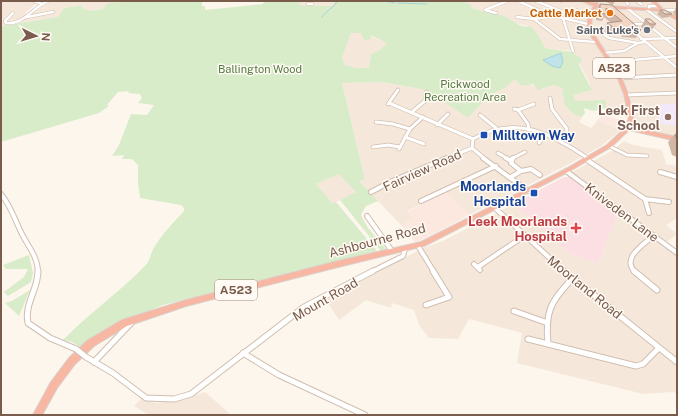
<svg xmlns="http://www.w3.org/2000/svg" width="678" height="416" font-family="'Public Sans',sans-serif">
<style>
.residential{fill:#f5e8da}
.commercial{fill:#fde8e0}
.education{fill:#f3e8fa}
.medical{fill:#fbdfe3}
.green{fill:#d8ecc9;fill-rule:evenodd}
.water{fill:#bfe3e8;stroke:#a5d3da}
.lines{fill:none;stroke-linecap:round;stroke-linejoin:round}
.stream{stroke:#a5d3da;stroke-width:1}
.minor-tunnel{stroke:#dcd0c4;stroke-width:2.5;stroke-dasharray:2.5 1;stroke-linecap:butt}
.minor-far3-casing{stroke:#d1beb0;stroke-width:3.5}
.minor-far2-casing{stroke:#d1beb0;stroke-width:4.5}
.minor-far1-casing{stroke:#d1beb0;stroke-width:6}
.minor-casing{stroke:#d1beb0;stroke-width:7}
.highway-casing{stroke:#dad1cd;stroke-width:2}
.minor-far3{stroke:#fff;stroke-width:2.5}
.minor-far2{stroke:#fff;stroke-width:3}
.minor-far1{stroke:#fff;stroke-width:4}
.minor{stroke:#fff;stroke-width:5}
.highway{fill:#f7b7a3;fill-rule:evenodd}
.minor-bridge-casing{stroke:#d1beb0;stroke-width:7;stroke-linecap:butt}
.minor-bridge{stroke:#fff;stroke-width:5}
.wall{fill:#d1b7a8}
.building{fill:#f3d5c3;stroke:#aa9588}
.food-dot{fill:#e8710a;stroke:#fffaf3;stroke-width:1.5}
.worship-dot{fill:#6b7280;stroke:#fffaf3;stroke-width:1.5}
.education-dot{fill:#8d6e63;stroke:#fffaf3;stroke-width:1.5}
.transit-dot{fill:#1a4fb4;stroke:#fffaf3;stroke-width:1.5}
.health-dot{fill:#e0444e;stroke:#fffaf3;stroke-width:1.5}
.labels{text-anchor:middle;stroke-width:3;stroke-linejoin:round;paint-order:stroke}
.far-food-label{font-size:11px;font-weight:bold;fill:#c56008;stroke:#fffaf3;text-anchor:end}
.far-worship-label{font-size:11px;font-weight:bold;fill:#5b616d;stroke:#fffaf3;text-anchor:end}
.far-park-label{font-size:11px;fill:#537a41;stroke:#fffaf3}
.shield{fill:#fffaf3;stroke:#a28b7f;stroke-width:1}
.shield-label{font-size:12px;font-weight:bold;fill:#7a5c4d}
.education-label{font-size:13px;font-weight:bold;fill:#785e54;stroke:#fffaf3;text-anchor:end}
.transit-label{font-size:13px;font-weight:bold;fill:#164399;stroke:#fffaf3;text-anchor:start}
.street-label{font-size:13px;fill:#7a5c4d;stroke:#fffaf3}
.health-label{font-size:13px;font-weight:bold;fill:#be3a42;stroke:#fffaf3;text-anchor:end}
</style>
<rect width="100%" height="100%" fill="#fdf6ec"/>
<g class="residential">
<path d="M1 1H32L37 3 26 12 25 17 19 21 7 22 15 13H12L4 21V23L7 25 1 26Z"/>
<path d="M50 1H151L90 11 82 8 81 5 64 8 58 17 18 23 28 17 30 14 44 2Z"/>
<path d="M301 1H335L333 6 299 5Z"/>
<path d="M462 1H677V137L638 127 637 121 606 110V101H575L572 95 591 90 589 82 579 63 582 59 575 55 573 51 545 48 539 36 528 26 515 23 502 16 486 14 472 8 471 5Z"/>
<path d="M351 33H361L388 43 380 50 371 54 369 68H357L345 65 342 58Z"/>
<path d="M515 78 542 89 554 85 564 88 562 96 582 117 579 122 591 128 598 120 621 130 601 146 573 162 469 215 446 193 407 211 414 219 401 225 359 181 365 178 342 83 383 82 426 90 468 118 490 95 505 88Z"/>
<path d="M624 141 633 145 662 150 666 164 677 166V218L666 225 677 234 667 242 570 173 612 151Z"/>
<path d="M339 173 356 192 332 204 316 184Z"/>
<path d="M514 204 565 250 571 254 598 264 618 213 677 257V394L673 392 643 394 517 363 522 333 469 319 458 339 429 338 419 325 414 310 392 303 391 308 366 300 339 320 326 300 423 248 443 241Z"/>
<path d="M205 392 229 413 227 415H149L134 406 141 399 156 403 185 399Z"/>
</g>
<g class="commercial">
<path d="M602 115 626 121 621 130 598 120Z"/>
<path d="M446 192 469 215 416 243 401 225 413 219 407 212Z"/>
</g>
<path class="education" d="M677 103V126L661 124 654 105Z"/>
<path class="medical" d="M564 177H571L618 213 598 264 571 254 565 250 514 204Z"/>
<g class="green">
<path d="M151 1H202V6H205V10L263 4 264 1H301L299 5 333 6 335 1H462L471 5 472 8C482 12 491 13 501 15 511 18 519 29 531 26L539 36 545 48 572 52 582 59 579 65 592 90 573 95 575 101 606 100V108L593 111 584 108 585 113 582 117C573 115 569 110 564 103V98L562 96 563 88 554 85 538 90 533 84 521 86 515 79 505 88 490 95 468 118 426 90 383 82 342 83 365 179 359 181 378 201 366 206 361 215 368 228 386 249 381 251 340 200 356 192 339 174 316 184 332 203 336 202 377 251 163 305 114 325 80 347 72 342 63 340C89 313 120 292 146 265 151 259 150 253 155 246 163 233 174 222 184 211V208L181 205 140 198 138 182V165L132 159H122L124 155 112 156 119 145 131 114 147 115 154 105 138 103 142 98 140 94 128 93 129 91 118 92 107 105 109 106 99 113 1 142V26L58 17 64 8 82 5V8L90 11 103 9 108 3ZM351 33H361L364 40H369L372 36 387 43 380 50 371 54 369 68H357L345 65 342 58Z"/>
<path d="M29 255 33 273 31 282 8 296 4 292 24 277 28 269H6L3 265Z"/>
<path d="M30 290 19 316 5 303 12 301Z"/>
</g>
<path class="water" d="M561 53 563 62 560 68 552 66 543 60Z"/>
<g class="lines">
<g class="stream">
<path d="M384 1 395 3"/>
<path d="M398 3 427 4"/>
<path d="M322 17C327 10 333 8 338 1"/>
</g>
<path class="minor-tunnel" d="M560 2 562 1"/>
<defs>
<g id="minor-far3">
<path d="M34 1 40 3"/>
<path d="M518 1 554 17"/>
<path d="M536 1 568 14"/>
<path d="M626 1 628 4"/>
<path d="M637 1 641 4"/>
<path d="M308 4H312"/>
<path d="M627 8 677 48"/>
<path d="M649 8V6H657"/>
<path d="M647 10 677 32"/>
<path d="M662 10H677"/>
<path d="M13 13 5 21 6 23C24 25 33 7 48 1"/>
<path d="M496 13 485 10 507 1"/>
<path d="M566 15 577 10"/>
<path d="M27 17 53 12"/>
<path d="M517 17 534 19 560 39 595 42"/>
<path d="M563 18 573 51"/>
<path d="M534 19 554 16 588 24"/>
<path d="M629 24H646"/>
<path d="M588 27 593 28 609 38 638 43"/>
<path d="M634 32 677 68"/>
<path d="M641 39 677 38"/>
<path d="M603 53 624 51 638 43 645 42"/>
<path d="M611 62 677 56"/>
</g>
<g id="minor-far2">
<path d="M620 78 677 75"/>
<path d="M626 95 677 93"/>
<path d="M550 98 552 109 567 129 566 134 561 139"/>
<path d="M389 103 473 139"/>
<path d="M388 104 398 90"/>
<path d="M514 109 518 110 534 104"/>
<path d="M518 110 528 124 529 130"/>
<path d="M413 111 425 101 426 92"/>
<path d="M480 115 496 128"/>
<path d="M376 122 393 124 410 129"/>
<path d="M437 125 448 114"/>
<path d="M405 137 424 144"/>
<path d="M539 143 546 134"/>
<path d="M609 146 627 155 647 156"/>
<path d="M373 147 388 145 400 147"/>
<path d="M399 149 410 129 423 117"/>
<path d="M498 153 508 159"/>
<path d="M445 159 472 148"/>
<path d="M485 159 472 148 473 139C516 114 552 134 589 159"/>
<path d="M511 159 525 152"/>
</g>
<g id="minor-far1">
<path d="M483 158 528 191"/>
<path d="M506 158 511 161"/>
<path d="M587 160 645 199"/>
<path d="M521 171 531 169 540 175"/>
<path d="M566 171 677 253"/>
<path d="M660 172 677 177"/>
<path d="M511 177 521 171 511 163 513 158"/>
<path d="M371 192 390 182 447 158"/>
<path d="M1 194C10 205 14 217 20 230 26 244 38 256 38 272"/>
<path d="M421 201 496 166"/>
<path d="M495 208 565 272"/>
<path d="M649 213 645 199 669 202"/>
<path d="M367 216 392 251"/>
<path d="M418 246 434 272"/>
<path d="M474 264 480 270"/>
<path d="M478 267 524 236"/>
<path d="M371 272 403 256 405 249"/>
<path d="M635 272C621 258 643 245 653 236"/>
</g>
<g id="minor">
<path d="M38 271C38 290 24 304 28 323L50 338 76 349"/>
<path d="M564 271 677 362"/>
<path d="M634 271 657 290"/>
<path d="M426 305 449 297 433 271"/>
<path d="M514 311 545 322"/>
<path d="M528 339 636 366 643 364 659 348"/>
<path d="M548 344C545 312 550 302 572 279"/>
<path d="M243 353 279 375 365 415"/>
<path d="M86 357 113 373 146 398 174 399 191 394 304 307 373 271"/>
<path d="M94 362 132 322"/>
</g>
<g id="highway">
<path d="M582 1C588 1 593 3 598 3V5L600 6 597 7 592 15 591 30 620 74 628 94 633 117 631 127 677 137V141L629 130 611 147 568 172 424 246 338 267 186 306 127 326 94 346 75 364 57 388 42 415H33L51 382 69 358 88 340 122 320 186 300 338 261 421 242 564 170 607 145 626 127 629 117 624 94 616 74 587 30 588 15 594 6Z"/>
<path d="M651 1H655L663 9 677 17V20L661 11 608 8 606 7 608 6 659 9Z"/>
</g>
</defs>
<use href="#minor-far3" class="minor-far3-casing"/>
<use href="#minor-far2" class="minor-far2-casing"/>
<use href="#minor-far1" class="minor-far1-casing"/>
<use href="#minor" class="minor-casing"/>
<use href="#highway" class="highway-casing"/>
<use href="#minor-far3" class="minor-far3"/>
<use href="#minor-far2" class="minor-far2"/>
<use href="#minor-far1" class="minor-far1"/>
<use href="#minor" class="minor"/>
<use href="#highway" class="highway"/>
<defs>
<path id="minor-bridge" d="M76 349 86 357"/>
</defs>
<use href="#minor-bridge" class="minor-bridge-casing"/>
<use href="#minor-bridge" class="minor-bridge"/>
</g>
<g class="wall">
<path d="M604 1H615L613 5 606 2Z"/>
<path d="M600 4 641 30 636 38 622 37 619 34 609 35 603 31 607 23H611L604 17 602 21 596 20V12Z"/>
<path d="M676 8H677V17L673 13Z"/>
<path d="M660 10 672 14 669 17 662 18 657 14Z"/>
<path d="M645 19 656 24 651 31 645 32 641 27Z"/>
<path d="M675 134 677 135V157L672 155 668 142Z"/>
</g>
<g class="building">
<path d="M600 4 612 5 641 30H626L623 27H613L607 23 622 21 606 8V14L600 13Z"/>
<path d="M660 10H665L672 14H665Z"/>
<path d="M645 19H650L656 24H650Z"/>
<path d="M675 134 677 135V141Z"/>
</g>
<circle class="food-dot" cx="610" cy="13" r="4"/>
<circle class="worship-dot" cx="647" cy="30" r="4"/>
<circle class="education-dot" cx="668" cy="117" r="4"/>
<g class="transit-dot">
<rect x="480" y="131" width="8" height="8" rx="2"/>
<rect x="530" y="189" width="8" height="8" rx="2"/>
</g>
<path class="health-dot" d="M574 222h4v4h4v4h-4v4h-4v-4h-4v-4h4z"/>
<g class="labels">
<g class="far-food-label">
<text x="602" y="17">Cattle Market</text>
</g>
<g class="far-worship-label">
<text x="639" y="34">Saint Luke's</text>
</g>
<g class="far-park-label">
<text x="260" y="73">Ballington Wood</text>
<text x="465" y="88">Pickwood<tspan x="465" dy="13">Recreation Area</tspan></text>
</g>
<g class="shield">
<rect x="593" y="58" width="42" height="20" rx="3"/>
<rect x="215" y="280" width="42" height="20" rx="3"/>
</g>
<g class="shield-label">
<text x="614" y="72">A523</text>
<text x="236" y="294">A523</text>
</g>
<g class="education-label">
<text x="660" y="115">Leek First<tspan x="660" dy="15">School</tspan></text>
</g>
<g class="transit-label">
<text x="492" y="140">Milltown Way</text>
<text x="526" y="191" text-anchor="end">Moorlands<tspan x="526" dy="15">Hospital</tspan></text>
</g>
<g class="street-label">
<text transform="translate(422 170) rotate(-24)" y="5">Fairview Road</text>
<text transform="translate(622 212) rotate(37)" y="5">Kniveden Lane</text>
<text transform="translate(377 240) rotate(-15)" y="5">Ashbourne Road</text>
<text transform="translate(585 287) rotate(39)" y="5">Moorland Road</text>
<text transform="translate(325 299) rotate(-30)" y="5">Mount Road</text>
</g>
<g class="health-label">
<text x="567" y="226">Leek Moorlands<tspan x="567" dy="15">Hospital</tspan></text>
</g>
</g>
<rect width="678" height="416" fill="none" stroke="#7a5c4d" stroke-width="4"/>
<g transform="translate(36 36) rotate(95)" stroke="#fffaf3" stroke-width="3" paint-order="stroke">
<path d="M0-3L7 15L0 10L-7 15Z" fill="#7a5c4d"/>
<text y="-6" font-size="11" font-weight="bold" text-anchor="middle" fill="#7a5c4d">N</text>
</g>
</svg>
